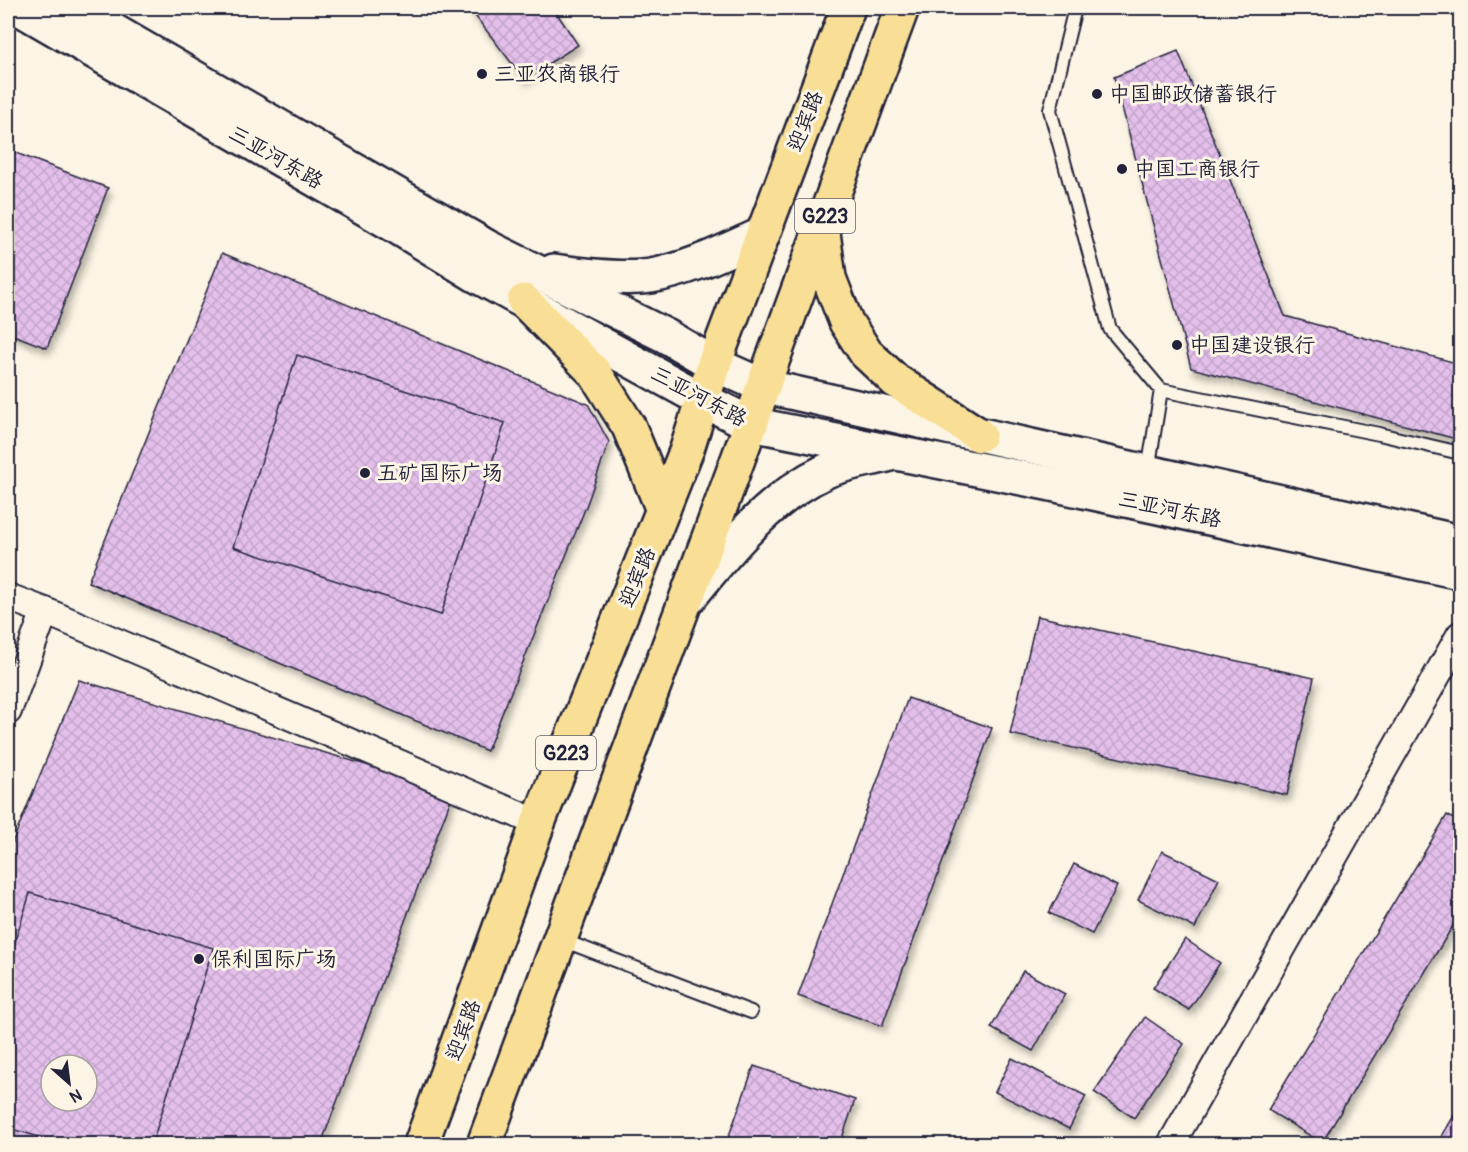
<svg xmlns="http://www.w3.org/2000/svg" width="1468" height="1152" font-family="Pangolin,'LXGW WenKai TC',sans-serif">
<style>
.building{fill:url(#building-cross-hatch);stroke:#22223b;stroke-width:1.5;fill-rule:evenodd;filter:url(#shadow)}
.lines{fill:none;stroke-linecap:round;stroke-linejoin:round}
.service-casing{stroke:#22223b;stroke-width:16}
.minor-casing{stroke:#22223b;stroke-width:30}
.secondary-casing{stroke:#22223b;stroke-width:38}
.primary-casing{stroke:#22223b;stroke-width:38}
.trunk-casing{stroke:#22223b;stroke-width:38}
.service{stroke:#fcf5e5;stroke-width:12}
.minor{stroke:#fcf5e5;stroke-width:26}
.secondary{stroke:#fcf5e5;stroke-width:33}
.primary{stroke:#f9df96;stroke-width:33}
.trunk{stroke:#f9df96;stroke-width:33}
.poi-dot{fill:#22223b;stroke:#fcf5e5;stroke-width:2}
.labels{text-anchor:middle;stroke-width:6;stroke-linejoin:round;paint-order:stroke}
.shield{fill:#fcf5e5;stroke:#63616e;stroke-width:1.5}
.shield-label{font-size:20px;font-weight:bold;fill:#22223b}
.poi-label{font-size:21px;fill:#22223b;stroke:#fcf5e5;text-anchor:start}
.street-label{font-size:21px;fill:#22223b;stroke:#fcf5e5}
</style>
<defs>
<pattern id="building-cross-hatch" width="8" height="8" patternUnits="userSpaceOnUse" patternTransform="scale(1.5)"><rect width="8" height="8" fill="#e3bfea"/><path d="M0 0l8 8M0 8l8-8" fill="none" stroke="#c2a4ca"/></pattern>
<filter id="shadow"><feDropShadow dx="3.5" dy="6" stdDeviation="3" flood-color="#0004"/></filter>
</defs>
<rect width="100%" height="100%" fill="#fcf5e5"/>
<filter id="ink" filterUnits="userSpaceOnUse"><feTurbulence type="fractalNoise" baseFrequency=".0167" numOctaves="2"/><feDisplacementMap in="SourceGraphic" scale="12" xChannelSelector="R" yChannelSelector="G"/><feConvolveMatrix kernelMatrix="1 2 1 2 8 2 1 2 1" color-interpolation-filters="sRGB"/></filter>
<g filter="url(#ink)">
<g class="building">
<path d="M469 8H555L554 9 578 45 524 79Z"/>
<path d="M1178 51 1285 316 1460 364V440L1191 368 1114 77Z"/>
<path d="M8 150 108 188 47 348 8 333Z"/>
<path d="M222 253 588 404 609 442 587 504 487 751 88 582Z"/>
<path d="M297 355 505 423 441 615 233 547Z"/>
<path d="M1037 616 1314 678 1287 795 1010 734Z"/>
<path d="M79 680 454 791 321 1144H8V853ZM51 1065H87V1101H51Z"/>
<path d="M908 698 992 728 882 1026 798 996Z"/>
<path d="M1447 815 1460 823V914L1322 1143 1268 1110Z"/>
<path d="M1162 851 1219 879 1195 928 1138 900Z"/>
<path d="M1074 864 1117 886 1092 934 1049 913Z"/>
<path d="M30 893 213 948 152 1144H64L8 1128V964ZM51 1065H87V1101H51Z"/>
<path d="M1185 939 1220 963 1189 1010 1153 988Z"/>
<path d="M1023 971 1065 994 1033 1051 991 1028Z"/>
<path d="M1145 1017 1184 1044 1134 1118 1094 1092Z"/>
<path d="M1012 1058 1086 1096 1069 1129 995 1092Z"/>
<path d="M754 1066 855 1100 840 1144H726Z"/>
<path d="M1460 1106V1144H1437Z"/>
</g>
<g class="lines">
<defs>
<g id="service">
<path d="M1075 8 1050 110 1110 329 1161 390 1148 471"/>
<path d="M1161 390 1379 434 1460 453"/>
<path d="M562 940 751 1012"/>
</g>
<g id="minor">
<path d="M8 597 45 611"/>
<path d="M8 711 45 611 538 823"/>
<path d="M1171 1144 1460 635"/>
</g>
<g id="secondary">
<path d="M19 8 394 225 474 274 703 400 751 424 1047 483 1460 572"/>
<path d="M74 8 487 247 666 336 714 364 763 386 1460 542"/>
<path d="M554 271C582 275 623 280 651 276 691 269 727 250 763 234"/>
<path d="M689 598C726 552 769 498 824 472 843 463 867 460 887 455"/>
</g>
<g id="primary">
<path d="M822 225 829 278 846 322 866 353 896 381 979 435"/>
<path d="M524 301 595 373 629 427 663 510"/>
</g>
<g id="trunk">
<path d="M421 1144 538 823 687 449 714 364 848 8"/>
<path d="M484 1144 751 424 763 386 902 8"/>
</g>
</defs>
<use href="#service" class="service-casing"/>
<use href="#minor" class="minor-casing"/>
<use href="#secondary" class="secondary-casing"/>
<use href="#primary" class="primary-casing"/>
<use href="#trunk" class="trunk-casing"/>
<use href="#service" class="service"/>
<use href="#minor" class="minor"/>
<use href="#secondary" class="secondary"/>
<use href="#primary" class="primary"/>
<use href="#trunk" class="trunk"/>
</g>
</g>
<g class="poi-dot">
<circle cx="482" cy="74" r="6"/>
<circle cx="1097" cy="94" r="6"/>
<circle cx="1122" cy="169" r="6"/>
<circle cx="1177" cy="345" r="6"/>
<circle cx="365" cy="473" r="6"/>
<circle cx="199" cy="959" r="6"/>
</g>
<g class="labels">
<g class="shield">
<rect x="795" y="199" width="60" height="34" rx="4.5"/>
<rect x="536" y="736" width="60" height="34" rx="4.5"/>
</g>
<g class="shield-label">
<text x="825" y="223">G223</text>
<text x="566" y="760">G223</text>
</g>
<g class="poi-label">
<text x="494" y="81">三亚农商银行</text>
<text x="1109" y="101">中国邮政储蓄银行</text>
<text x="1134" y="176">中国工商银行</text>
<text x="1189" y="352">中国建设银行</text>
<text x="377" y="480">五矿国际广场</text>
<text x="211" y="966">保利国际广场</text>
</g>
<g class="street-label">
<text transform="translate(805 121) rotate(-69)" y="7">迎宾路</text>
<text transform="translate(276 157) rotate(30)" y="7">三亚河东路</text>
<text transform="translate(699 396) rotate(28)" y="7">三亚河东路</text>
<text transform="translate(1170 509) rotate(12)" y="7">三亚河东路</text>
<text transform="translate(637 577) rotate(-68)" y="7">迎宾路</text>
<text transform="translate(463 1030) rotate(-70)" y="7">迎宾路</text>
</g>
</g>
<rect width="1468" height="1152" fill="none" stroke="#fcf5e5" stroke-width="30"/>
<rect x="15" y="15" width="1438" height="1122" fill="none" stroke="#22223b" stroke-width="2" filter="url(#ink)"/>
<g transform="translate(69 1083) rotate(152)"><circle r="28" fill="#fcf5e5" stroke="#a5a1a1" stroke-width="1.5"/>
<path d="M0-4.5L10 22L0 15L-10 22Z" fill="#22223b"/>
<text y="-9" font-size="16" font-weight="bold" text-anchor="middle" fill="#22223b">N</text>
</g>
</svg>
